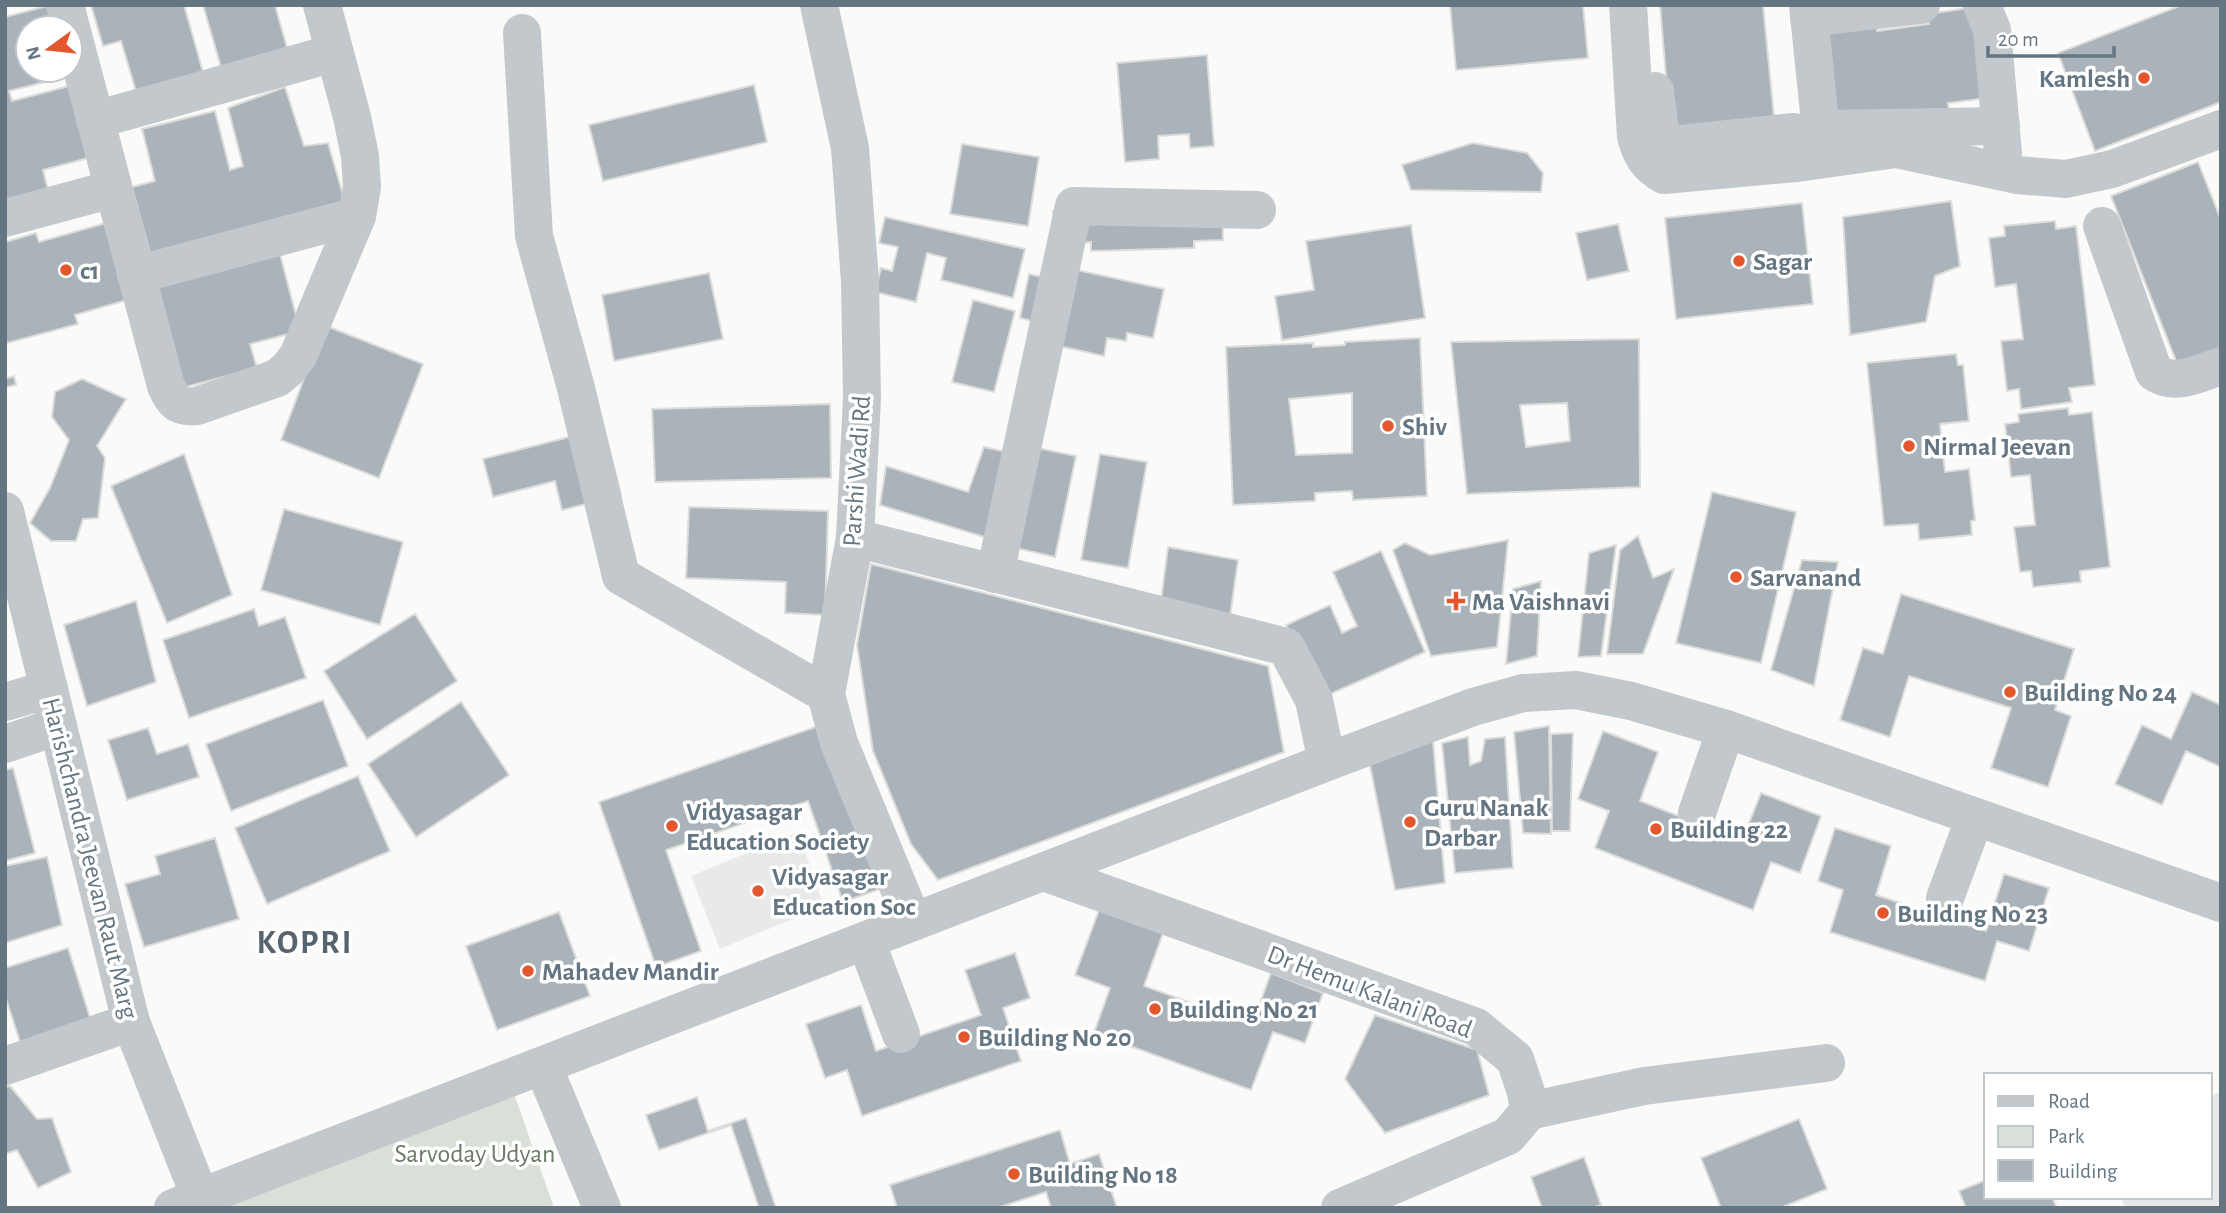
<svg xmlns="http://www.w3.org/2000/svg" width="2226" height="1213" font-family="'Alegreya Sans',sans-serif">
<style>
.built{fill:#e8e9e9}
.green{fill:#dadfd7}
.building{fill:#aab3b9;stroke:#dcdcda;stroke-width:2;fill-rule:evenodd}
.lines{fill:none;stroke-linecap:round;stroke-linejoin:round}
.minor{stroke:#c3c8cc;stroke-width:38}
.poi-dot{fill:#e4572e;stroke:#fff;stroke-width:2.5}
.labels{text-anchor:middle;stroke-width:7;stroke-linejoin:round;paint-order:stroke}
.poi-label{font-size:26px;font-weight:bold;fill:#657683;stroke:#fff;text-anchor:start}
.street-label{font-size:26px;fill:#657683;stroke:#fff}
.park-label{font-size:26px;fill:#687a64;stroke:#fff}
.district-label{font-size:33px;font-weight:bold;letter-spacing:2px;fill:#57646e;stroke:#fff}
</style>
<rect width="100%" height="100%" fill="#fafaf8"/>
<g class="built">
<path d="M798 832 824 906 720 949 691 876Z"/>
<path d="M2221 1092V1208H2125L2121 1197H2210V1096Z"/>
</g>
<path class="green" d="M509 1079 554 1208H215Z"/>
<g class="building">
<path d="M51 5 61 28H28V70H70L73 75 9 91 12 101 73 85 92 157 43 170 49 194 5 205V17Z"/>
<path d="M91 5H184L205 79 138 98 121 41 103 46Z"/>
<path d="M203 5H275L289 55 223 74Z"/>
<path d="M1450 5H1583L1588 58 1456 70Z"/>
<path d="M1660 5H1763L1775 127 1671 136Z"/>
<path d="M2182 5H2221V102L2095 151 2058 53Z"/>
<path d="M1975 7 1987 98 1948 103 1949 113 1829 117 1818 28 1876 20 1877 31 1929 24 1928 14Z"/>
<path d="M1207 55 1214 146 1190 148 1189 134 1158 136 1159 159 1125 162 1117 63Z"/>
<path d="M754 85 767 142 603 181 589 125Z"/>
<path d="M285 87 304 146 328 143 347 209 151 257 132 187 155 181 142 129 215 111 230 170 243 166 228 108Z"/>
<path d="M1473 143 1527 153 1543 173 1541 192 1411 190 1402 165Z"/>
<path d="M962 144 1039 157 1028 226 950 214Z"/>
<path d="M2198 162 2221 220V354L2180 371 2111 196Z"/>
<path d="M1222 197 1223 240 1194 241V248L1091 251V242L1055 243 1053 211Z"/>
<path d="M1951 201 1960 266 1935 276 1926 322 1850 335 1843 217Z"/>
<path d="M1802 203 1813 304 1676 319 1665 218Z"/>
<path d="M885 217 1025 249 1013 298 941 280 946 258 927 253 916 302 875 292 881 268 892 271 898 247 879 243Z"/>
<path d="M113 221 134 298 75 315 78 324 7 343 5 336V242L36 233 39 242Z"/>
<path d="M2055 221 2056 229 2076 226 2095 385 2069 388 2072 402 2021 409 2019 389 2007 391 2001 341 2023 339 2016 284 1995 287 1989 238 2005 236 2004 226Z"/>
<path d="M1618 224 1629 271 1587 280 1576 233Z"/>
<path d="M1411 225 1425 318 1282 340 1275 296 1314 290 1306 241Z"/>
<path d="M280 254 300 331 250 344 257 368 174 390 147 283Z"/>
<path d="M1063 267 1164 289 1153 338 1127 333 1126 341 1107 338 1104 356 1046 343 1050 325 1020 318 1029 274 1060 281Z"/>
<path d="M709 273 723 339 614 361 602 295Z"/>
<path d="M973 300 1015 311 994 392 952 382Z"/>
<path d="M324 325 423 364 379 478 281 440Z"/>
<path d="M1420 338 1427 496 1353 500 1352 491 1315 493V501L1233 505 1226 347 1313 343V347L1345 345V342ZM1352 393V453L1296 455 1289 399Z"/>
<path d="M1639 339 1640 487 1467 494 1451 342ZM1567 403 1570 441 1526 447 1520 405Z"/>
<path d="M1956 354 1958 365H1963L1969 421 1940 424 1945 472 1969 469 1975 520 1971 521 1972 535 1919 540 1918 524 1884 526 1867 363Z"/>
<path d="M14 376 16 385 6 387 5 379Z"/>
<path d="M82 379 126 399 97 446 105 458 98 518 83 519 76 541H51L30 523 50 488 69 440 52 417 55 392Z"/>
<path d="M830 404 831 478 655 482 652 409Z"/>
<path d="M2068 408 2069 415 2092 412 2110 567 2080 571 2081 582 2033 587 2031 571 2020 572 2014 527 2035 525 2030 475 2011 477 2005 424 2019 422 2018 414Z"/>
<path d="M604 428 621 495 562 510 555 481 493 497 483 459Z"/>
<path d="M1028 446 1076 456 1055 557 1007 546Z"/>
<path d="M984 447 1015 454 994 540 880 505 886 466 968 492Z"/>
<path d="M184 454 232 595 167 623 111 486Z"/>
<path d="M1100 454 1147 462 1128 568 1081 560Z"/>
<path d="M1712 492 1796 512 1761 663 1676 643Z"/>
<path d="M689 507 828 511 825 615 785 613 786 582 686 578Z"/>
<path d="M284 509 403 542 380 625 261 590Z"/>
<path d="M1638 536 1653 578 1674 569 1643 654H1607L1620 550Z"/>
<path d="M1508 540 1497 647 1431 656 1393 550 1405 543 1430 555Z"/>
<path d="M1616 545 1601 656 1578 657 1589 553Z"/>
<path d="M1168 547 1238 560 1229 624 1160 608Z"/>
<path d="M1381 551 1425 652 1319 699 1286 625 1330 605 1342 633 1357 626 1333 572Z"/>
<path d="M1802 560 1838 562 1814 686 1771 670Z"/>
<path d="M871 564 1268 666 1284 752 938 880 911 844 873 751 857 645Z"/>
<path d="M1541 581 1537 656 1506 664 1513 589Z"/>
<path d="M1901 594 2074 649 2055 710 2071 716 2048 787 1991 768 2011 708 1909 676 1890 737 1840 720 1863 648 1883 654Z"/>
<path d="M136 601 156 682 87 706 64 625Z"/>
<path d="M254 609 259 626 285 617 306 678 189 718 163 640Z"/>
<path d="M415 614 457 681 367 739 324 671Z"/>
<path d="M2192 692 2221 705V767L2186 751 2162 805 2115 784 2142 725 2171 739Z"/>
<path d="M323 700 348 766 231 811 206 744Z"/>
<path d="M461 702 509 775 416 837 368 764Z"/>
<path d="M830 722 886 887 843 902 808 801 666 850 701 951 656 967 599 802Z"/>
<path d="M1549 726 1551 834 1523 833 1514 732Z"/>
<path d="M148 728 157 754 188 744 199 777 127 800 108 740Z"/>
<path d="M1603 731 1658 752 1640 801 1742 841 1761 793 1821 816 1800 873 1771 862 1753 910 1595 848 1609 811 1578 799Z"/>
<path d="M1573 733 1570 831H1552L1551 734Z"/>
<path d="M1468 737 1470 765 1481 761 1485 739 1505 737 1513 868 1455 873 1442 743Z"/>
<path d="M1433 741 1445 883 1395 890 1369 761Z"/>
<path d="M13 768 35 853 5 861V770Z"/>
<path d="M358 776 390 851 267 904 235 828Z"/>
<path d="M1835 828 1891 846 1876 895 1986 931 2004 874 2049 888 2029 951 1997 941 1985 981 1830 932 1843 890 1818 881Z"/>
<path d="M215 838 239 919 144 947 125 884 160 874 155 856Z"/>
<path d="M47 857 62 925 5 943V866Z"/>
<path d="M1099 910 1163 933 1144 986 1252 1025 1271 973 1323 993 1305 1043 1273 1032 1251 1090 1094 1033 1110 988 1075 975Z"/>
<path d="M559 912 590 996 497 1030 466 946Z"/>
<path d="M68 948 91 1021 20 1042 5 995V968Z"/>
<path d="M1015 953 1030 998 1003 1008 1021 1061 862 1116 847 1070 825 1078 806 1024 861 1005 876 1051 981 1015 965 970Z"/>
<path d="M1375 1015 1477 1050 1489 1095 1385 1133 1345 1079Z"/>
<path d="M10 1086 37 1119 52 1118 71 1172 38 1188 17 1150 5 1154V1087Z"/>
<path d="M697 1097 708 1131 746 1118 776 1208H759L731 1125 659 1150 646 1115Z"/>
<path d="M1799 1119 1827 1189 1780 1208H1721L1701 1158Z"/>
<path d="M1060 1130 1070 1164 1099 1154 1117 1208H1051L1046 1192 997 1208H897L890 1185Z"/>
<path d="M1584 1157 1601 1205 1592 1208H1542L1531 1177Z"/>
<path d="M1986 1180V1197H2052L2057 1208H1966L1959 1191Z"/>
</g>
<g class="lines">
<g class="minor">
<path d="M65 5 166 386C174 402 177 408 197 406L277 378 288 369 298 356 357 216 362 187 360 156 352 117 322 5"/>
<path d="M819 5 850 148 860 281 862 398 855 538 826 694 839 743 913 922"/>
<path d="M1628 5 1636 137C1641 155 1647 165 1664 175L1797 163 1896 149 2017 175 2066 179 2112 169 2221 129"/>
<path d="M1808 5 1820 122 1823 129 2001 126"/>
<path d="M1982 5 1992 30 2003 153"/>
<path d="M1809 18 1921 5"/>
<path d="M522 33 534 236 576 388 621 576 826 694"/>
<path d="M1655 91 1661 138 1671 145 1794 132"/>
<path d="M95 120 334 53"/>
<path d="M5 218 113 189"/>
<path d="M2102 226 2154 372C2175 387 2199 373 2221 366"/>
<path d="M136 275 357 216"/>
<path d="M5 511 131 1022 200 1197"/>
<path d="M855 538 1286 647 1314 700 1327 762"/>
<path d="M995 574 1074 206 1257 210"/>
<path d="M5 702 49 689"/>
<path d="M5 744 58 726"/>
<path d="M1697 813 1726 729"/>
<path d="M1044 872 1476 1027 1515 1059 1526 1092 1529 1111 1508 1136 1340 1208"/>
<path d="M1945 898 1975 817"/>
<path d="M866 941 901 1034"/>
<path d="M5 1066 131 1022"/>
<path d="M543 1066 602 1208"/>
<path d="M1529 1111 1644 1086 1826 1063"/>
<path d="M173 1208 1327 762 1473 707 1523 693 1576 690 1631 701 1726 729 2221 903"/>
</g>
</g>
<g class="poi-dot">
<circle cx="2144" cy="78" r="7"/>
<circle cx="1739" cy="261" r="7"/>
<circle cx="66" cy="270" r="7"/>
<circle cx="1388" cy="426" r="7"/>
<circle cx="1909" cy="446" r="7"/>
<circle cx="1736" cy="577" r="7"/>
<path d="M1452.5 590.5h7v7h7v7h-7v7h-7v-7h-7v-7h7z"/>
<circle cx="2010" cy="692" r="7"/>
<circle cx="1410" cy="822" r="7"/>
<circle cx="672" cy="826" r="7"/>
<circle cx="1656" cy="829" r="7"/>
<circle cx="758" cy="891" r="7"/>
<circle cx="1883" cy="913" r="7"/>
<circle cx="528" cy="971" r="7"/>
<circle cx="1155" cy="1009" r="7"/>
<circle cx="964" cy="1037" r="7"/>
<circle cx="1014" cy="1174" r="7"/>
</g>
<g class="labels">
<g class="poi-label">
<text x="2130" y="87" text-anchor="end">Kamlesh</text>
<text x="1753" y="270">Sagar</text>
<text x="80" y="279">c1</text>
<text x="1402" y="435">Shiv</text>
<text x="1923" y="455">Nirmal Jeevan</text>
<text x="1750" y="586">Sarvanand</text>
<text x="1472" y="610">Ma Vaishnavi</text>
<text x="2024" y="701">Building No 24</text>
<text x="1424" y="816">Guru Nanak<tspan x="1424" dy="30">Darbar</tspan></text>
<text x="686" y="820">Vidyasagar<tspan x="686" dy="30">Education Society</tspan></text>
<text x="1670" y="838">Building 22</text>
<text x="772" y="885">Vidyasagar<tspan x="772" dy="30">Education Soc</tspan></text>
<text x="1897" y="922">Building No 23</text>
<text x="542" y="980">Mahadev Mandir</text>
<text x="1169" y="1018">Building No 21</text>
<text x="978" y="1046">Building No 20</text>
<text x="1028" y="1183">Building No 18</text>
</g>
<g class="street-label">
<text transform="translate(856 471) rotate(-86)" y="9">Parshi Wadi Rd</text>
<text transform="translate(91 858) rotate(76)" y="9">Harishchandra Jeevan Raut Marg</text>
<text transform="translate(1370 991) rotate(21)" y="9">Dr Hemu Kalani Road</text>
</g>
<g class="park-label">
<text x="475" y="1162">Sarvoday Udyan</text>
</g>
<g class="district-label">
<text x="305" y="953">KOPRI</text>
</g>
</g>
<rect width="2226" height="1213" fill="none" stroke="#657683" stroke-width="14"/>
<rect x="1984" y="1073" width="228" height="126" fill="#ffffff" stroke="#c1c8cd" stroke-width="2"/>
<rect x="1998" y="1096" width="35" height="10" fill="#c3c8cc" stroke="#c1c8cd" stroke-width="2"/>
<text x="2048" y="1108" font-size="21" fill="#657683">Road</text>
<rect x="1998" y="1126" width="35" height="21" fill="#dadfd7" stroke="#c1c8cd" stroke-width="2"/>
<text x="2048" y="1143" font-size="21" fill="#657683">Park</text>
<rect x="1998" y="1160" width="35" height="21" fill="#aab3b9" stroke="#c1c8cd" stroke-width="2"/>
<text x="2048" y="1178" font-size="21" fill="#657683">Building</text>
<g transform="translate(49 49) rotate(255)"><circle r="33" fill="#ffffff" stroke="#c1c8cd" stroke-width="2"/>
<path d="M0-5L12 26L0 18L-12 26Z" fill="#e4572e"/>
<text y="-10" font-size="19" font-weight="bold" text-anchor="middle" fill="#657683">N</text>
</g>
<path d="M1988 46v10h126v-10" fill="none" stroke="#657683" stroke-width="3.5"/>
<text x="1998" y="46" font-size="21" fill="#657683" stroke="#ffffff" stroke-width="5" paint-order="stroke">20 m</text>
</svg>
